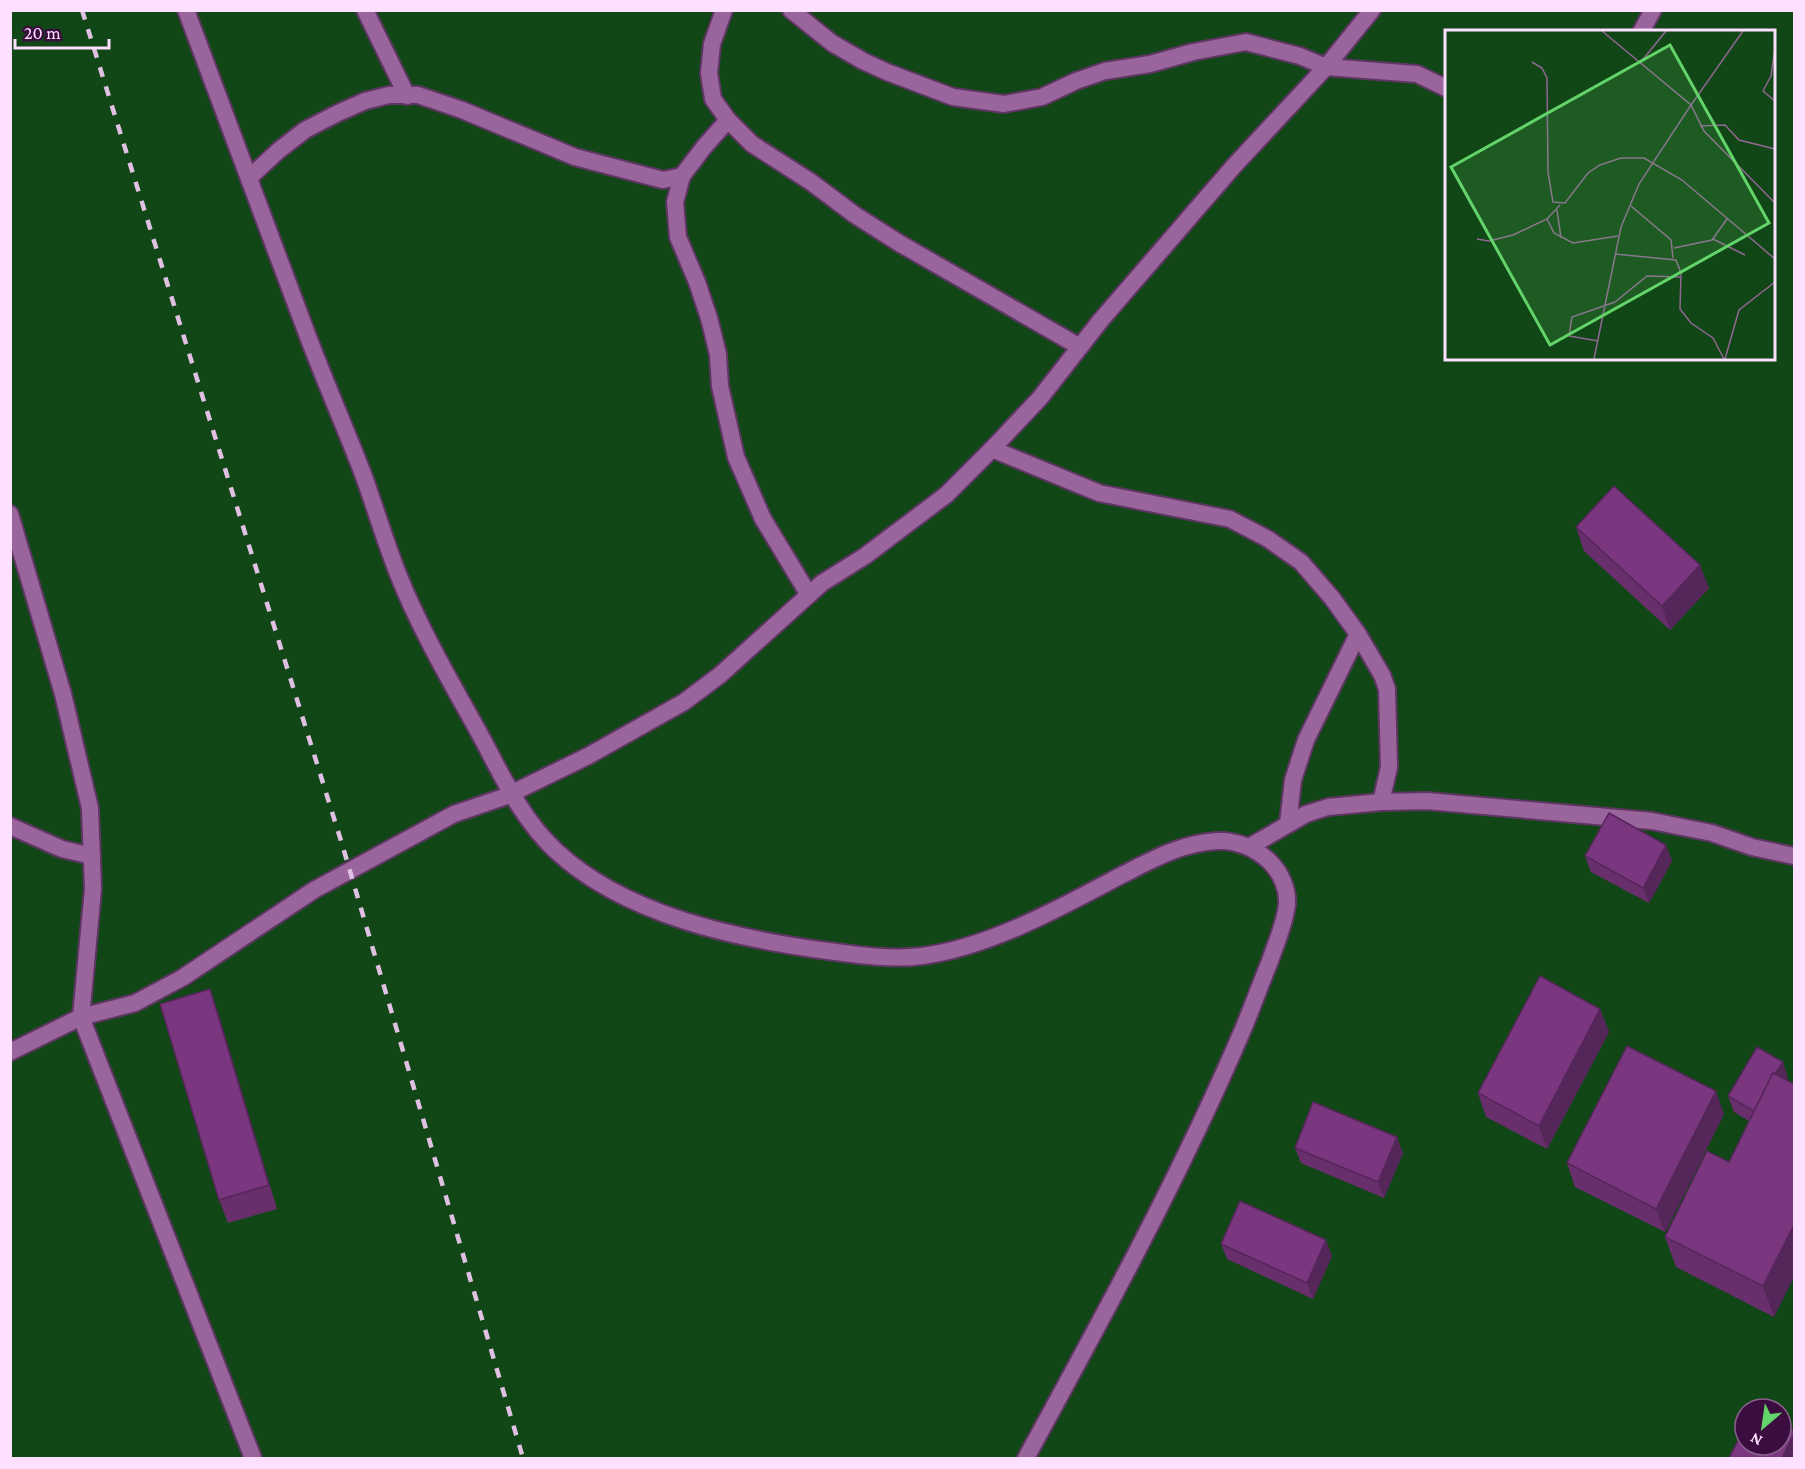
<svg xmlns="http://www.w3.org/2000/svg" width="1805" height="1469" font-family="'Crimson Pro',serif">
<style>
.green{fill:#114616;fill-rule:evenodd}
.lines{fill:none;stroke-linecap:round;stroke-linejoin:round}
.minor-casing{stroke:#5d3661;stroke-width:20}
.minor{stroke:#99659c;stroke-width:16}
.rail{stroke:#e1c1e3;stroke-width:4.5;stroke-dasharray:10 10;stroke-linecap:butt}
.wall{fill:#692f6d}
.shaded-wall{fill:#552659}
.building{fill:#7a377f;stroke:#552659;stroke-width:1.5}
.inset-road{fill:none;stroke:#8f6792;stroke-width:1.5}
.view{fill:#62d469;fill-opacity:0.15;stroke:#62d469;stroke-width:3}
.inset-edge{fill:none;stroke:#fde0ff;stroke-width:3}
</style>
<rect width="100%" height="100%" fill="#46174a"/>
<path class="green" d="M11 11H1794V1458H11ZM1446 32H1774V358H1446ZM1745 1409H1781V1445H1745Z"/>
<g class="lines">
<defs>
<g id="minor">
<path d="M186 10C228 121 268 232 310 342 327 386 346 430 363 474 375 507 385 541 398 574 421 632 454 687 484 742 504 780 523 820 555 850 624 915 737 939 828 951 858 955 891 960 922 956 987 948 1060 908 1118 877 1150 861 1180 843 1217 841 1236 840 1256 848 1270 862 1281 873 1288 889 1287 904 1285 924 1276 943 1270 961 1261 983 1253 1005 1244 1027 1181 1175 1103 1317 1026 1458"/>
<path d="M365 10 407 96"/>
<path d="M724 10 712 44 709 73 713 99 728 120 752 144 811 182 855 215 899 243 1080 347"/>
<path d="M791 10 832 43 863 61 887 72 953 97 1004 104 1042 97 1076 81 1105 71 1150 64 1193 52 1246 42 1300 56 1326 67 1417 74 1446 88"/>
<path d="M1641 32 1653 10"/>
<path d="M728 120 704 147 682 176 675 202 678 237 697 282 709 318 718 354 720 386 736 457 763 519 809 595"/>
<path d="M249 178 278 151 305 130 338 113 365 101 389 95H418L462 110 575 157 663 180 682 176"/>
<path d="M992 449 1099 493 1230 519 1268 539 1301 562 1332 598 1358 634 1382 675 1387 689 1389 767 1381 802"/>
<path d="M10 514 63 694 90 808 93 889 81 1017 10 1052"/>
<path d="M1288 824 1293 780 1306 740 1358 634"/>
<path d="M10 826 62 849 92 856"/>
<path d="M1249 847 1306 814 1328 807 1381 802 1427 801 1652 821 1712 833 1752 847 1794 856"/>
<path d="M253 1458 81 1017 135 1003 182 978 314 890 454 814 504 797 588 756 684 702 720 675 822 583 865 556 946 495 992 449 1040 398 1101 320 1233 167 1326 67 1372 10"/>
</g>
</defs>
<use href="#minor" class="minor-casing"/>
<use href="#minor" class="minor"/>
<path class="rail" d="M82 10 342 844 523 1458"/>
</g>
<g class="wall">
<path d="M1576 527 1709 588 1670 630 1584 551Z"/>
<path d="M1666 845 1672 861 1649 903 1591 872 1585 856Z"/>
<path d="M1600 1009 1609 1032 1547 1149 1486 1117 1478 1093Z"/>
<path d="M218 1012 277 1209 228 1223 219 1200Z"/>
<path d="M1788 1078 1787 1080 1774 1317 1676 1267 1665 1237 1729 1162 1749 1121 1734 1112 1728 1096Z"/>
<path d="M1724 1114 1665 1232 1575 1187 1567 1163Z"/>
<path d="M1295 1148 1403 1153 1384 1198 1301 1163Z"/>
<path d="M1221 1244 1332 1256 1313 1299 1227 1259Z"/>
</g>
<g class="shaded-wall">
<path d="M1700 565 1709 588 1670 630 1662 606Z"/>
<path d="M1666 845 1672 861 1649 903 1643 888Z"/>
<path d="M210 989 218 1012 277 1209 269 1185Z"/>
<path d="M1600 1009 1609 1032 1547 1149 1539 1126Z"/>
<path d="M1783 1062 1788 1078 1759 1126 1754 1111Z"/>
<path d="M1716 1091 1724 1114 1665 1232 1656 1209Z"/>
<path d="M1397 1137 1403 1153 1384 1198 1378 1182Z"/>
<path d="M1794 1225V1277L1774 1317 1763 1286Z"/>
<path d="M1326 1240 1332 1256 1313 1299 1307 1283Z"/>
<path d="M1794 1434V1458H1782Z"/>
</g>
<g class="building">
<path d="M1614 486 1700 565 1662 606 1576 527Z"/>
<path d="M1609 813 1666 845 1643 888 1585 856Z"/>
<path d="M1540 976 1600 1009 1539 1126 1478 1093Z"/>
<path d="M210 989 269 1185 219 1200 160 1004Z"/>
<path d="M1627 1046 1716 1091 1656 1209 1567 1163Z"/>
<path d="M1757 1047 1783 1062 1775 1074 1773 1073 1754 1111 1728 1096Z"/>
<path d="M1773 1073 1794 1084V1225L1763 1286 1665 1237 1707 1151 1729 1162Z"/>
<path d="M1313 1102 1397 1137 1378 1182 1295 1148Z"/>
<path d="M1240 1201 1326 1240 1307 1283 1221 1244Z"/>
<path d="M1781 1423 1794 1431V1434L1782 1458H1729L1745 1427V1445H1781Z"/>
</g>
<g transform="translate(1445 30)">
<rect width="330" height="330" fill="#46174a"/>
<path d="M0 1H330V329H0Z" fill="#114616"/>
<path class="inset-road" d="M298 1 246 75 259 101 330 173M330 18 326 46 318 61 330 71M87 32 97 38 102 48 103 142 108 172 120 173 143 143 155 135 176 128H199L237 150 330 229M195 33 221 1M255 96 280 95 294 110 330 119M186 176 226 210 228 228M112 180 116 208M102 189 109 203 128 213 173 206M32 209 44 211 68 205 102 189 115 175M268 209 300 225M229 218 267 210 282 189M170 224 231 230 236 243 235 279 246 293 268 308 279 329M153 311 124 306 127 287 170 272 202 246 235 247M149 329 176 197 194 154 246 75 157 1M280 329 294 280 330 252"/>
<path class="view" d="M225 15 324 193 105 315 6 137Z"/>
<rect width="330" height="330" class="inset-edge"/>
</g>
<rect width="1805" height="1469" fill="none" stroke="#fde0ff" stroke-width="24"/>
<g transform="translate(1763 1427) rotate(209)"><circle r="28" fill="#3b0c3f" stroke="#89618c" stroke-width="1.5"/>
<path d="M0-4.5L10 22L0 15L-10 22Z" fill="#62d469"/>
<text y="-9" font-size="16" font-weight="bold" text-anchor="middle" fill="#fde0ff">N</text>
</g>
<path d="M15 39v9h94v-9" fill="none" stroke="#fde0ff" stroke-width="3"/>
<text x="24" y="39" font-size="18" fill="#fde0ff" stroke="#3b0c3f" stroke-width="4.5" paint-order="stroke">20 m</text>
</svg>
